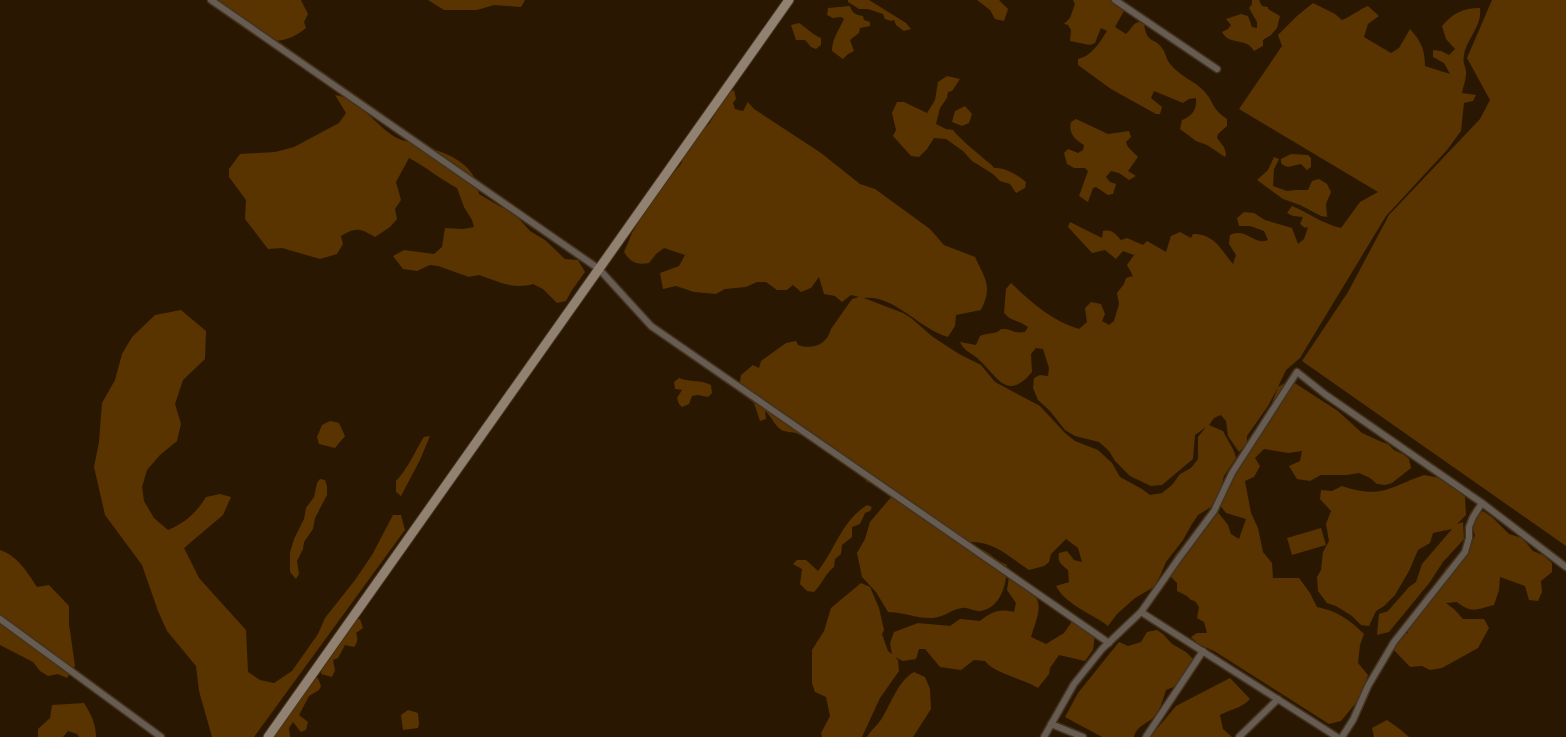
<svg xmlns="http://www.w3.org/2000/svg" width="1566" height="737" font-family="Figtree,sans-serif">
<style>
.green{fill:#593401}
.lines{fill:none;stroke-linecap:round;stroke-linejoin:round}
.street-casing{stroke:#44321e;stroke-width:9}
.secondary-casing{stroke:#44321e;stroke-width:11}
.street{stroke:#665c52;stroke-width:6}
.secondary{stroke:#918171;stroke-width:9}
</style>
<rect width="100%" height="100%" fill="#2a1702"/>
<g class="green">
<path d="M212 0H301L308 14 304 22 306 28C296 36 288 40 275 41Z"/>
<path d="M428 0H525L521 7 494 5 477 10H444Z"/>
<path d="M848 0H869L906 23 911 29 904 31 896 25 894 20 891 21 885 19 883 14 868 9H859L848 2Z"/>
<path d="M977 0H999L1008 9 1004 21 995 19 990 10Z"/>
<path d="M1073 0H1114L1125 9 1115 27 1126 34C1132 29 1132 23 1140 22L1144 24C1147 45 1155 37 1162 48 1166 53 1166 60 1171 65 1181 77 1195 81 1205 92 1215 104 1211 108 1227 119V126L1218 134 1217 138 1224 147 1226 154 1225 157 1207 145 1196 141 1180 129 1182 120C1192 116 1197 110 1196 98L1189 99 1183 103 1154 91 1151 98 1162 107 1160 114H1156L1111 89 1078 65V59C1093 55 1099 43 1107 31L1101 28 1095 43 1090 45 1070 41 1071 30 1068 25 1064 24 1070 18 1075 4Z"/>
<path d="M1252 0H1259L1262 6 1268 7V9L1280 16 1277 28 1271 35 1263 40V46L1254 51C1247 37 1229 46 1222 32L1228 29 1231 25 1226 19 1241 14 1248 16 1252 27 1257 28V22L1249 8 1252 4Z"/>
<path d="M1492 0H1566V546L1302 361 1348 292 1389 215 1480 119 1490 100 1467 58Z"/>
<path d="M1313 3 1335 14 1342 20C1352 16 1358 10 1368 6L1379 16 1368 24 1364 37 1391 53 1399 48 1410 29C1421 41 1425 50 1425 66L1450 74 1444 63 1433 57V50L1441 51 1449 55 1455 49 1446 39 1442 26C1453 13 1463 8 1480 8 1482 27 1467 38 1464 55 1462 65 1467 67 1466 74 1466 80 1463 87 1462 93L1476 95 1473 101 1464 103 1461 131 1447 150 1386 216 1300 358 1286 370 1278 387 1290 380 1338 411 1362 433 1382 442 1388 444 1394 450 1403 454 1409 459 1411 468 1392 483 1385 485 1377 484 1370 478 1359 473 1347 475H1321L1310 481 1297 479 1289 466 1300 461 1302 451 1288 453 1264 449 1255 458 1260 466 1254 477 1245 481 1251 513 1258 528 1263 552 1272 563 1273 578H1299L1310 593 1317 607C1337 611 1349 619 1364 634L1360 645 1358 663 1368 675 1360 698 1341 721 1329 724 1214 651 1198 644 1191 637 1197 633H1207L1204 622 1197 618 1199 607 1195 601 1191 600 1187 596 1177 591V583L1170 576 1172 562 1176 554 1207 517 1217 511 1228 525 1231 534 1239 539 1246 519 1226 513 1219 504 1228 482 1256 434 1262 419 1270 408 1278 387 1268 406 1247 436V444L1239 452 1228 436 1226 421 1221 415 1214 418 1209 425 1223 431C1227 440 1234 448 1236 458L1224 476 1219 496 1211 507 1198 515 1192 524 1183 540 1166 562 1160 576 1154 587 1135 598 1117 614 1108 626C1091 613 1066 605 1056 586L1069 582 1068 570C1062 565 1057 562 1059 553L1067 551 1074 560 1082 562 1078 548 1066 539 1051 554 1049 562 1044 566 1029 570C1009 557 994 541 970 542 975 549 982 548 988 553 995 558 999 562 1007 565 1007 582 1002 607 981 611 975 612 968 607 962 608 953 609 944 617 933 618 918 619 903 612 888 612L876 592 862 577 857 553 865 539 870 522 892 496 882 487 867 482C860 471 847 466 837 458 823 448 815 441 798 434 792 431 785 433 780 429 774 424 771 416 765 411L766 419 760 421 754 403 739 388 741 375 753 365 759 368 761 361 786 343 796 341 798 345C812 350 827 345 831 329L852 299 859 297 851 295 842 302 835 296 824 294 819 277 811 288 801 292 793 285 787 290H777L766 282H757L746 287 725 289 716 294 694 292 676 286 663 289 660 273 679 266 685 255 664 248 656 254 649 263C637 265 631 263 624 252L632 233 644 212 664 184 681 164 685 153 699 130 709 124 727 94 734 90 736 99 733 103 735 109 743 111 748 102 754 109 821 153 860 184 875 189 930 229 944 245 975 257C985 279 993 286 981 310L956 315 955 326 948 337C919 329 895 295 864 298L903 313 911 318 933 337 959 354 981 365 995 382 1040 406 1065 433 1075 441 1098 450 1112 463 1120 477 1142 489 1150 495 1162 493 1172 485 1180 474 1191 468 1198 459V437L1206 427 1195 435 1193 459 1162 485 1151 486 1130 476 1115 461 1109 451 1099 442 1075 436 1065 430 1050 411 1038 400 1033 388 1034 378 1040 375 1048 376 1049 368 1043 349 1036 348 1031 354 1032 372C1006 403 997 375 977 358 969 351 965 352 960 342L976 345 980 336C986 333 992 334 997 332 1001 330 999 329 1004 329 1012 329 1013 334 1025 332L1028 327C1019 320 1012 322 1004 313L1006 289 1011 283C1031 302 1052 321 1079 329L1087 322 1085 308 1091 302 1101 304 1105 314 1102 321 1109 325 1114 321 1119 304 1117 293 1124 284 1126 278 1133 276 1127 265 1134 255 1123 251 1116 259 1105 250 1092 253 1068 227 1070 222 1102 238 1103 231C1113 229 1115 234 1121 240L1127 238 1143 245 1147 241 1166 252 1171 236 1180 232 1191 238 1193 234C1215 234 1221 250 1233 264L1236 255 1229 244 1230 235C1246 227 1254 246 1268 240L1264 231 1250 226H1239L1237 218 1244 212 1254 213 1265 220 1292 228 1298 244 1304 239 1308 227 1305 228 1300 224 1303 217 1293 216 1287 213 1292 206C1309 213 1323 224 1341 228L1360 202 1378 192 1239 109 1282 46 1278 35 1297 16Z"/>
<path d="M850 6C852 13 856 15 863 16L864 20 870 22V26L860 28 859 33 850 40 854 51 848 54 843 59 832 51C832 39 839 30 844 19L841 17 833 18 827 15 828 8Z"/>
<path d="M799 23C807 28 813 35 821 38V45L816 49 811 47 805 40H796L791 25Z"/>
<path d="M947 76 960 79 952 91 948 92 947 98 940 108 936 124 946 129 953 130C959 138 975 151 983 158 987 162 991 163 994 168 1006 167 1017 175 1026 182L1025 188 1016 193 1010 184 1000 181 993 174 972 161 963 151 946 139 934 138 927 149 919 157 911 156 893 136 896 130 892 113 897 102H904L927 113 935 100 938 82Z"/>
<path d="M335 95C359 98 375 125 395 137 400 140 407 141 413 143 429 148 450 153 463 164 473 172 477 181 479 194L501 207 511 210 530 231 545 240 565 259 578 260 585 272 572 290 566 301 557 303 543 289 533 284C514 290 496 281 479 275L469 277 438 266 430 265 417 271 403 269 393 256 404 250 434 254 442 247 445 228 463 229 474 227 472 220 464 207 457 188C440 179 426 167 409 158L396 182 401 200 395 209 397 219 390 227 375 237C360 228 356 227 341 236L343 244 337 254 320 259 282 248 268 249 245 219 246 200 229 177V169L240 154 275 152 294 147 339 123 346 113Z"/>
<path d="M965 106 972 114 969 123 962 126 952 122 955 111Z"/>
<path d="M1076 119 1108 134 1129 131 1131 137 1126 142 1128 147 1138 157 1128 171 1136 176 1129 180 1119 173 1111 171 1106 177 1110 182 1116 184 1113 194 1108 195 1096 187 1093 188 1088 202 1079 196 1088 171 1085 168H1074L1067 164 1064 153 1068 149 1078 153 1083 150 1084 145C1075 140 1068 133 1071 122Z"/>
<path d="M1291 154 1308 155 1311 158V167L1307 170 1301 164C1293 165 1287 170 1281 163V159Z"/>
<path d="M1274 157 1279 159 1274 169 1273 186 1287 191 1296 190H1308L1312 181 1319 179 1327 184 1331 192 1326 204 1327 217 1321 216 1300 205 1283 199 1257 180 1268 170Z"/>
<path d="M181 310 206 331 205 359 183 380 175 404 181 424 177 441 160 455 147 470 142 487 144 501 154 518 168 530C185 523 197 512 206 497L220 494 231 497 223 515 184 548 199 578 246 630 248 672 260 680 274 683 292 671 318 634 325 618 355 580 372 555 393 515H401L405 530 254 737H212L199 691 196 666 167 631 158 611 142 565 105 515 94 467 99 442 102 403 115 380 122 354 132 337 155 315Z"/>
<path d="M679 378C691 383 699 379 711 385L712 393 708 397 698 395 692 396 689 404 682 407 679 404 677 398 682 390 675 389 674 382Z"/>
<path d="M330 421 339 423 345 436 335 448 319 444 317 437 322 425Z"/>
<path d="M430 436 420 460 401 496 396 492V481C409 467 415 451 424 437Z"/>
<path d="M1424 475 1447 479 1465 497 1466 515 1457 524 1463 522 1464 539 1443 562 1430 582 1389 632 1377 635 1379 614 1388 611 1409 587 1416 582 1422 564 1452 529 1433 533 1430 543 1418 550 1409 571 1395 595 1384 606 1376 611 1369 626 1361 625 1352 616 1336 606 1327 603 1318 591 1317 577 1321 570 1323 552 1329 541 1326 524 1331 511 1320 499 1321 490 1332 491 1342 486C1382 499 1387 488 1424 475Z"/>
<path d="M320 479 325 480 327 486V495L315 518 313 529 304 542 303 549 297 561 299 574 296 579 290 572V552L294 539 304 519 306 508 314 497 317 483Z"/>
<path d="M867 505 872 507 870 511 865 513 860 524 852 527V537L842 545 841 554 835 559 834 567C825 574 822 584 814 592L807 591 800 584 802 569 793 564 797 560H806L818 571C836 548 841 522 867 505Z"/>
<path d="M1483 511 1492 517 1509 534 1522 538 1533 551 1543 555 1552 563V572L1541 581 1542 592 1538 601 1529 600 1525 586 1500 577 1499 590 1494 605C1478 609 1471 614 1457 602L1446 603 1455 610 1463 619H1484L1489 628 1478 648 1442 668 1430 670 1422 666 1410 667 1392 648 1400 635 1408 633 1407 622 1426 606 1424 596 1438 583 1446 568 1470 548 1475 535 1470 522Z"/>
<path d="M1321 528 1326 545 1292 555 1287 538Z"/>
<path d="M0 550C18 556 27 572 37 587L49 585 69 606V624L75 666 67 678 58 674 48 676 40 671 33 662 0 645Z"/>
<path d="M1009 576C1043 599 1044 598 1031 637L1046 644 1064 633 1073 620 1095 634 1093 650 1085 661 1059 655 1050 668 1049 674 1038 688C1022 678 995 674 985 661L974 660 961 670 940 667 925 649H919L916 659 903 661 895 657 898 660 899 671 880 698 862 737H822L821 733 830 716 826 697 815 692 812 683V650L824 631 831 608 861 583 870 587 879 608 884 630 882 634 888 651 892 654 890 643 894 632 918 623 950 626 960 619 980 621C991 612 1000 608 1014 612L1016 603 1007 590Z"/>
<path d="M356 619H360L363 628 356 633C358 639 358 642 354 647L345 645 338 658 333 660 335 670 332 677 321 674 322 663Z"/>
<path d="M1157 630 1163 634 1172 644 1186 652 1195 661 1181 684 1166 690C1163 699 1160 711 1154 717 1146 725 1137 725 1134 737H1102L1065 717 1078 693 1119 642 1128 646 1141 642 1147 632Z"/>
<path d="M914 672 925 677 930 689 931 709 913 737H867C871 730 878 725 882 718 892 702 898 681 914 672Z"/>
<path d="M314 678H318L321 686 319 690 309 696 299 715 308 722 306 730 301 732 293 722 289 728 290 737H273Z"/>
<path d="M1230 678 1250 699C1242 708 1231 709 1220 715L1223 729 1232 737H1150L1176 706Z"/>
<path d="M84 703C91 714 96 724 96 737H79L77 734 68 731 63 737H38V729L50 718 52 705Z"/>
<path d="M408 710 418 713 419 724 418 728 403 730 401 715Z"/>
<path d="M1387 720 1401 730 1409 737H1374L1372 728Z"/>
</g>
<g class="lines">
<defs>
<g id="street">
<path d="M211 0 599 269 651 326 1109 643"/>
<path d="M1115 0 1217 69"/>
<path d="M1141 612 1179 558 1214 511 1232 473 1297 372 1326 395 1482 503 1566 567"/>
<path d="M0 619 161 737"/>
<path d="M1051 724 1083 737"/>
<path d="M1044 737 1074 684 1102 649 1141 612 1337 737"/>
<path d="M1146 737 1203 651"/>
<path d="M1239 737 1278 699"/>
<path d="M1342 737 1353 720 1368 686 1394 642 1465 552 1469 538V527L1473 517 1482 503"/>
</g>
<path id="secondary" d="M268 737 789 0"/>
</defs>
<use href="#street" class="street-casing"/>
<use href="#secondary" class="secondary-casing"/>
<use href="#street" class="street"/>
<use href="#secondary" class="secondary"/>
</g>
</svg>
